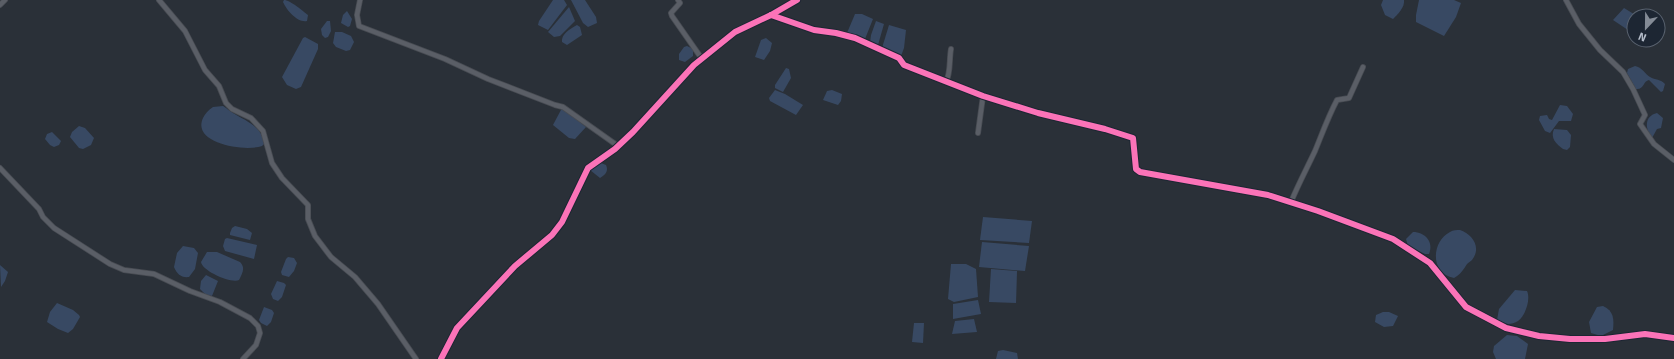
<svg xmlns="http://www.w3.org/2000/svg" width="1674" height="359" font-family="Signika,sans-serif">
<style>
.water{fill:#384963}
.lines{fill:none;stroke-linecap:round;stroke-linejoin:round}
.minor-casing{stroke:#484c53;stroke-width:6}
.minor{stroke:#5a5e66;stroke-width:4.5}
.cycleway-casing{stroke:#1d2633;stroke-width:8}
.cycleway{stroke:#fb73b8;stroke-width:6}
</style>
<rect width="100%" height="100%" fill="#2a3038"/>
<g class="water">
<path d="M284 0C290 0 303 11 308 15L307 21C298 23 287 11 283 2Z"/>
<path d="M553 0H564L567 5 548 30 538 25 539 21Z"/>
<path d="M571 0H585L596 17 597 23 588 27 583 23Z"/>
<path d="M1383 0H1404C1405 7 1398 14 1393 19L1385 15 1381 5Z"/>
<path d="M1419 0H1454L1461 3 1456 17 1444 36 1416 22V15Z"/>
<path d="M569 7 575 21 560 36 554 37 548 32Z"/>
<path d="M1624 8 1637 16H1634V27L1628 30 1613 20Z"/>
<path d="M347 11 352 19 350 26 348 27 341 23 343 15Z"/>
<path d="M855 14H862L873 19 865 39 847 33Z"/>
<path d="M327 21H330L331 31 328 37 325 38 322 35 321 29Z"/>
<path d="M876 21 884 24 878 45 870 43 871 35Z"/>
<path d="M577 25 580 27 582 35 567 45 562 42C561 34 570 29 577 25Z"/>
<path d="M889 25 906 30 904 48 901 56 882 48Z"/>
<path d="M335 32H342L351 36 354 42 350 50 346 51 336 47 333 43Z"/>
<path d="M305 37 318 44V49L301 87 296 89 287 85 282 77 303 38Z"/>
<path d="M766 38 772 43 770 51 764 60 755 57 761 40Z"/>
<path d="M687 46 693 49V56L685 62 679 60V54L684 47Z"/>
<path d="M1635 66C1642 67 1645 74 1650 77 1655 80 1661 79 1665 84L1663 91 1661 92 1649 80C1643 81 1644 90 1636 89L1627 73 1628 69Z"/>
<path d="M786 68 789 69 791 78 783 92 775 88V85Z"/>
<path d="M775 90 785 94 803 105 796 115 770 101 769 98Z"/>
<path d="M832 90 842 94 841 101 838 105 823 100 827 91Z"/>
<path d="M1560 105 1567 106 1573 114 1571 121H1559L1550 133 1545 131 1539 120 1540 116 1547 115 1549 119 1552 120Z"/>
<path d="M223 106C227 108 229 111 233 113 246 121 263 127 264 144L262 146C246 152 191 144 203 118 205 114 208 110 213 107Z"/>
<path d="M562 108 586 127 575 139 569 138 553 125Z"/>
<path d="M1657 113 1663 118 1661 128 1657 129 1652 138C1645 129 1644 116 1657 113Z"/>
<path d="M79 126 85 128 94 138 91 145 83 149 79 148 70 137 72 132Z"/>
<path d="M1554 129 1567 130 1571 135 1570 147 1567 150 1563 149C1556 144 1550 138 1554 129Z"/>
<path d="M52 132 61 141 59 145 54 147 50 145 45 139 47 134Z"/>
<path d="M601 163 606 165C609 171 605 175 600 178L590 170Z"/>
<path d="M983 217 1032 221 1029 243 980 240Z"/>
<path d="M235 226 247 229 252 233 250 240 230 235V233L232 228Z"/>
<path d="M1460 230C1472 234 1482 247 1472 260 1471 261 1469 262 1467 264 1463 270 1461 274 1454 278 1429 273 1432 241 1450 232 1453 230 1457 230 1460 230Z"/>
<path d="M1413 232C1425 232 1434 242 1429 254H1425L1408 246 1406 239Z"/>
<path d="M227 238 257 245 254 259 225 251 223 246 225 239Z"/>
<path d="M982 242 1029 246 1025 271 979 267Z"/>
<path d="M183 246 194 248 198 253 195 269 189 277C181 278 177 274 174 267L177 253Z"/>
<path d="M207 252H217L240 262C246 268 242 274 239 280 232 284 202 271 201 262Z"/>
<path d="M288 257 294 258 297 263 294 271 289 277 282 275 281 272 286 259Z"/>
<path d="M951 264H966L976 269 978 297 954 302 948 299Z"/>
<path d="M0 265 8 272 5 281 1 287Z"/>
<path d="M991 269 1017 271 1016 303 989 302Z"/>
<path d="M206 275 218 281 212 296 205 294 200 289 201 281Z"/>
<path d="M277 281 284 283 286 285 282 297 278 301 273 299 271 294Z"/>
<path d="M1515 290 1527 291C1531 300 1525 316 1518 321 1515 323 1511 324 1508 324L1497 320 1499 309Z"/>
<path d="M978 300 981 314 953 319V304Z"/>
<path d="M57 303 73 310 79 315 80 317 73 329 68 333 58 329 47 322 50 312Z"/>
<path d="M1603 306C1614 311 1614 319 1613 330L1601 336 1591 333 1589 322 1597 307Z"/>
<path d="M264 307 272 310 274 313 271 322 267 326 261 323 259 320Z"/>
<path d="M1383 312H1389L1398 316 1393 326 1384 327 1375 322 1376 315Z"/>
<path d="M974 319 977 332 952 334 955 321Z"/>
<path d="M914 323H924L923 343 912 342Z"/>
<path d="M1507 335 1517 336 1528 344 1525 359H1496L1493 352 1494 346Z"/>
<path d="M1003 350 1017 353 1018 359H996L998 351Z"/>
</g>
<g class="lines">
<defs>
<g id="minor">
<path d="M159 0 185 31 205 70 219 86 226 103 232 109 251 118 263 131 272 163 282 178 308 205V219L315 236 331 257 355 277 378 304 416 359"/>
<path d="M360 0 357 15 359 26 445 59 488 79 555 105 563 107 618 146"/>
<path d="M678 0 680 3 671 13 672 16 702 59"/>
<path d="M1566 0 1579 24 1600 50 1623 72 1633 89 1645 115 1640 124 1654 144 1674 160"/>
<path d="M0 5 5 0"/>
<path d="M771 15 814 30 836 33 855 38 899 58 904 65 983 96 1038 113 1105 129 1133 138 1136 169 1140 172 1268 195 1318 211 1393 239 1430 263 1466 307 1506 328 1539 336 1570 339H1605L1645 334 1674 338"/>
<path d="M946 82C951 72 949 60 951 49"/>
<path d="M978 133 983 96"/>
<path d="M0 168 39 209 43 217 54 228 110 264 124 270 154 274 190 291 220 302 250 318 258 326 260 333 256 345 243 359"/>
<path d="M1291 202C1298 185 1307 168 1315 151 1322 134 1328 117 1337 100L1349 98 1363 67"/>
<path d="M441 359 457 328 515 266 552 235 562 222 588 168 615 149 633 132 694 65 735 32 771 15 797 0"/>
</g>
</defs>
<use href="#minor" class="minor-casing"/>
<use href="#minor" class="minor"/>
<defs>
<g id="cycleway">
<path d="M771 15 814 30 836 33 855 38 899 58 904 65 983 96 1038 113 1105 129 1133 138 1136 169 1140 172 1268 195 1318 211 1393 239 1430 263 1466 307 1506 328 1539 336 1570 339H1605L1645 334 1674 338"/>
<path d="M441 359 457 328 515 266 552 235 562 222 588 168 615 149 633 132 694 65 735 32 771 15 797 0"/>
</g>
</defs>
<use href="#cycleway" class="cycleway-casing"/>
<use href="#cycleway" class="cycleway"/>
</g>
<g transform="translate(1646 28) rotate(202)"><circle r="19" fill="#1d2633" stroke="#59626f"/>
<path d="M0-3L7 15L0 10L-7 15Z" fill="#848b96"/>
<text y="-6" font-size="11" font-weight="bold" text-anchor="middle" fill="#b4bcc9">N</text>
</g>
</svg>
